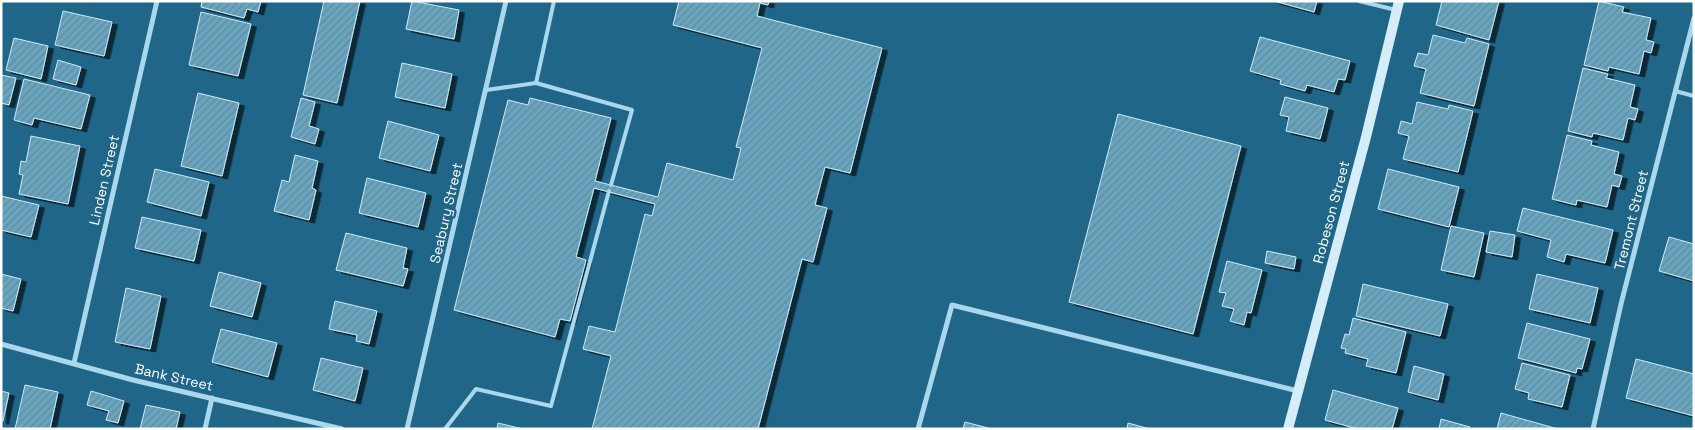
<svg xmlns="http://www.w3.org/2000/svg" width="1695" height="430" font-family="'Space Grotesk',sans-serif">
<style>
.building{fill:url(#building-hatch);stroke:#ceebf8;filter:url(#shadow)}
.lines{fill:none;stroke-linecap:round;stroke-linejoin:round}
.service{stroke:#a9d7eb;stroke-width:4}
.minor{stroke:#a9d7eb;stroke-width:5}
.secondary{stroke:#d5edf8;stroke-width:10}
.labels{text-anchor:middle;stroke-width:5;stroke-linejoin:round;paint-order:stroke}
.street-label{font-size:14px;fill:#fff;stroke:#1f6688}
</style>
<defs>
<pattern id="building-hatch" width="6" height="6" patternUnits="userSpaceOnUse" patternTransform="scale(1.25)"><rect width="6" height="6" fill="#69a4bf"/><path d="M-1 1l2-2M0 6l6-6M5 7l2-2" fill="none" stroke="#608a9c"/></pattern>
<filter id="shadow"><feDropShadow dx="5.5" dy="3" stdDeviation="0" flood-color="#0009"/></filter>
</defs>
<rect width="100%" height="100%" fill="#1f6688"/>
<g class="building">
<path d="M202 1H261L258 12 247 9 244 18 201 7Z"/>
<path d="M324 1H360L337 103 303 95Z"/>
<path d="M412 1 459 10 454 39 406 29Z"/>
<path d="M679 1H769L768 5 760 3 757 16 882 48 850 173 825 167 815 205 827 208 813 262 802 259 758 429H592L611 356 583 349 589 326 615 332 645 214 652 216 655 204 594 188 576 257 586 260 570 321 560 319 555 337 454 310 508 100 528 105 530 98 611 118 595 181 658 197 667 163 733 180 741 148 736 147 762 48 673 25Z"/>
<path d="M1274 1H1317L1314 12Z"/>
<path d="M1442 1H1499L1489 40 1436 25Z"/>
<path d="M1599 1 1624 7 1622 12 1651 18 1646 40 1654 42 1651 53 1644 51 1639 74 1609 67 1608 71 1584 65Z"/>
<path d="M63 11 112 22 104 56 55 45Z"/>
<path d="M201 12 251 24 238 76 189 65Z"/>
<path d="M1433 35 1465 43 1467 38 1489 44 1474 106 1420 93 1426 69 1414 66 1418 53 1428 55Z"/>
<path d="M1260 37 1350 61 1345 80 1338 79 1334 92 1307 85 1305 91 1280 84 1281 80 1250 71Z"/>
<path d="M14 38 48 46 41 79 6 70Z"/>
<path d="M58 60 81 67 76 85 53 79Z"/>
<path d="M402 63 452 74 445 108 395 97Z"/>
<path d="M1583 68 1608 74 1606 78 1635 85 1630 107 1638 109 1635 120 1628 118 1623 140 1593 133 1592 137 1568 131Z"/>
<path d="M1 75 16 78 9 105 1 103Z"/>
<path d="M24 79 90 95 81 129 34 118 32 125 14 120Z"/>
<path d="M198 93 239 103 222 176 181 166Z"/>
<path d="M1285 97 1328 108 1320 139 1286 131 1289 117 1280 115Z"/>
<path d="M301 98 315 102 309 126 319 129 315 144 291 137Z"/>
<path d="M1417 102 1448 109 1449 105 1473 111 1458 172 1403 159 1409 136 1398 133 1401 121 1412 124Z"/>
<path d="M1118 114 1241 146 1193 334 1069 302Z"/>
<path d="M388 121 439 135 430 171 379 158Z"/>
<path d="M1567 135 1592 141 1591 145 1619 152 1614 174 1622 176 1619 187 1612 185 1607 207 1577 200 1576 205 1552 199Z"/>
<path d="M31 136 80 146 68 204 19 194 23 175 19 174 21 161 26 162Z"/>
<path d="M295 155 318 161 312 188 316 190 309 220 274 211 282 180 289 182Z"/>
<path d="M155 169 209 182 201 216 147 202Z"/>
<path d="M1388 169 1459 187 1449 227 1378 209Z"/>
<path d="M367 178 426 193 418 227 359 213Z"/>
<path d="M1 196 39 205 31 237 1 230Z"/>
<path d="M1523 208 1613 230 1605 263 1566 254 1564 262 1547 257 1551 240 1517 231Z"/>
<path d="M142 217 201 230 194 261 135 248Z"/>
<path d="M1451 226 1484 233 1474 277 1441 270Z"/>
<path d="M1490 231 1515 235 1512 257 1486 252Z"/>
<path d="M346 233 407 248 403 268 408 269 403 286 336 270Z"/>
<path d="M1669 237 1694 244V281L1659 271Z"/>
<path d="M1267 251 1296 257 1294 269 1265 263Z"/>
<path d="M1227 261 1262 270 1251 313 1247 312 1244 325 1230 321 1234 309 1222 306 1226 293 1219 292Z"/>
<path d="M219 272 261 283 252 317 210 306Z"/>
<path d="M1 274 21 279 13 311 1 308Z"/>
<path d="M1537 274 1598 288 1590 323 1529 309Z"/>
<path d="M1363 284 1448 304 1440 336 1356 316Z"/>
<path d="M126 288 161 296 150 349 115 342Z"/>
<path d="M335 301 377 311 369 344 356 341 357 335 329 329Z"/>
<path d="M1353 318 1406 332 1396 373 1366 366 1368 359 1345 353 1346 349 1341 348 1345 334 1349 335Z"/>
<path d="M1527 323 1590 339 1582 369 1577 368 1576 373 1518 358Z"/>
<path d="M221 329 277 343 268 377 212 362Z"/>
<path d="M321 358 363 368 355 401 313 390Z"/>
<path d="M1636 359 1694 374V416L1626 398Z"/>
<path d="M1522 363 1570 375 1562 407 1528 399 1529 393 1515 389Z"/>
<path d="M1414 366 1444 374 1438 400 1408 392Z"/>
<path d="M25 385 58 392 50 429H15Z"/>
<path d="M1333 390 1398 408 1392 429H1358L1325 420Z"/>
<path d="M1 391 9 393 3 421H1Z"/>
<path d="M91 391 124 401 118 423 106 420 109 411 87 405Z"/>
<path d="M146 405 180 412 176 429H140Z"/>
<path d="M1501 413 1558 429H1497Z"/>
<path d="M1441 419 1470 427 1469 429H1439Z"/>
<path d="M965 422 992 429H963Z"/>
<path d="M498 423 523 429H497Z"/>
<path d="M1128 423 1150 429H1127Z"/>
</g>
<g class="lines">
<g class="service">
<path d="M1359 1 1396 10"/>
<path d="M536 83 632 110 611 185"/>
<path d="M486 90 536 83 554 1"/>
<path d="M1675 91 1694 96"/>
<path d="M445 429 476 389 551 406 609 191"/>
</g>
<g class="minor">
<path d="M1 344 133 380 342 429"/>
<path d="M74 363 157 1"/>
<path d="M205 429 212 398"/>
<path d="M407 429 506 1"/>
<path d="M918 429 952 305 1298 391"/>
<path d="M1593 429 1621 304 1694 18"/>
</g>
<path class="secondary" d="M1288 429 1366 137 1399 1"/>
</g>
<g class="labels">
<g class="street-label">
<text transform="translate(104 180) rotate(-77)" y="5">Linden Street</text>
<text transform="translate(1331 212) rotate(-75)" y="5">Robeson Street</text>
<text transform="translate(446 213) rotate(-77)" y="5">Seabury Street</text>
<text transform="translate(1631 220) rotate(-76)" y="5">Tremont Street</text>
<text transform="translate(174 377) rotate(13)" y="5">Bank Street</text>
</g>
</g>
<rect width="1695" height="430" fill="none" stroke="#ffffff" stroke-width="5"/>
</svg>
